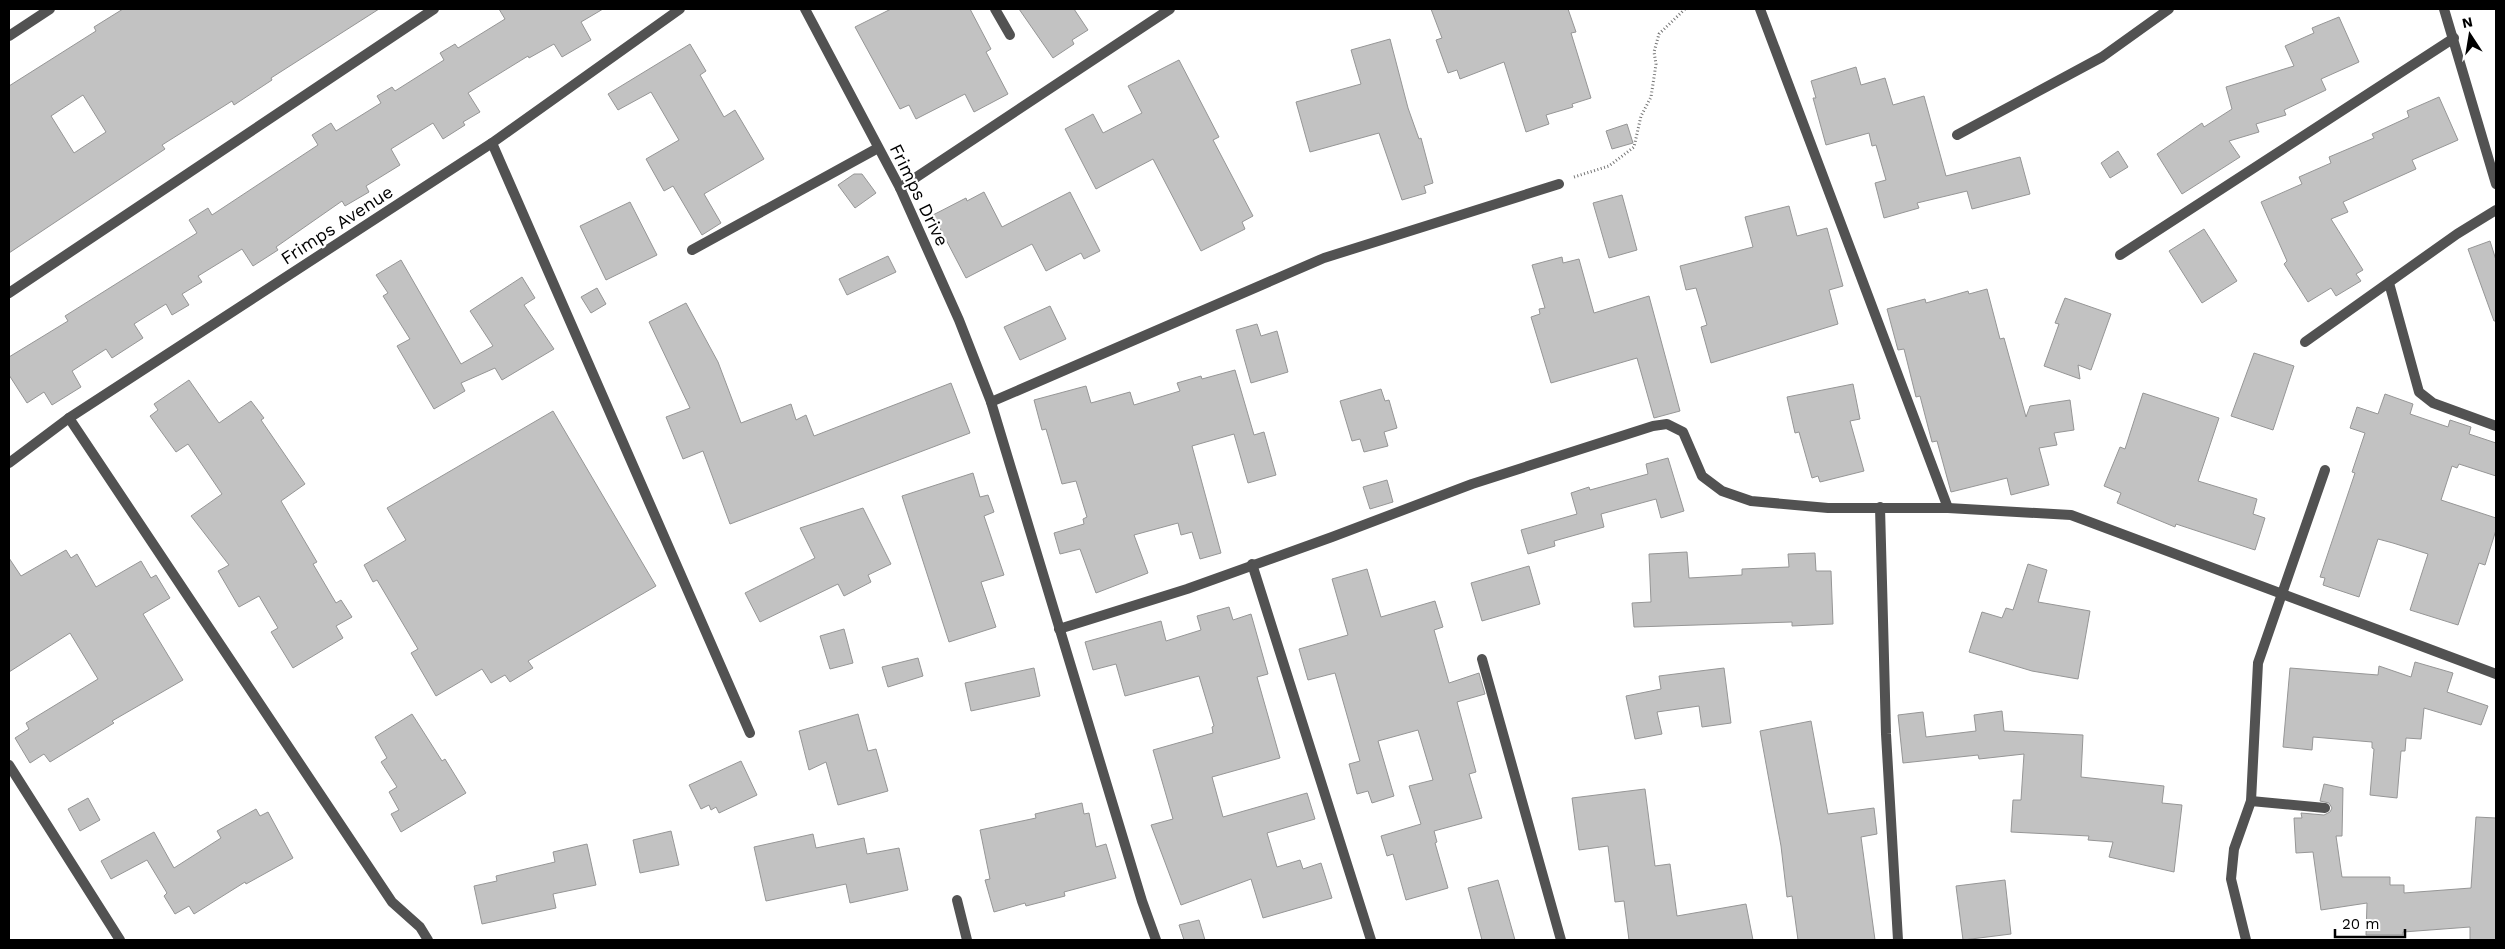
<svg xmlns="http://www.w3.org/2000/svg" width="2505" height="949" font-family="'Work Sans',sans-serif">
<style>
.building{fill:#c2c2c2;stroke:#969696;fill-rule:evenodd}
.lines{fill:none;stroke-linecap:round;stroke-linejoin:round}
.path{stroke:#747474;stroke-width:3;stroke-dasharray:1 2.5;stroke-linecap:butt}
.lane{stroke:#525252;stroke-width:10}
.street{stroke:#525252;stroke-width:10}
.labels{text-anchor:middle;stroke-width:4.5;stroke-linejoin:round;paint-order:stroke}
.street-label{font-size:18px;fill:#000;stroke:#fff}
</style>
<rect width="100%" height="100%" fill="#fff"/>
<g class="building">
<path d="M123 9H379L271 78 272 80 234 105 232 101 162 145 165 149 9 253V86L96 31 94 27ZM83 95 106 132 74 153 51 116Z"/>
<path d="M499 9H603L581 22 591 40 562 57 554 44 529 58 528 56 468 93 480 112 463 122 465 125 443 139 433 123 391 149 400 165 366 186 369 192 345 206 342 201 276 247 278 250 253 266 242 249 198 276 202 282 182 294 189 305 172 315 166 304 134 324 143 338 112 358 106 349 72 371 81 387 52 405 44 392 27 403 9 375V357L68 321 65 316 197 233 189 220 208 208 212 215 318 145 312 135 331 123 336 131 381 103 377 96 392 87 395 91 444 60 440 53 455 44 458 48 505 19Z"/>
<path d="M891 9H970L991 49 986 52 1008 94 974 112 965 94 916 119 909 105 900 109 855 27Z"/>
<path d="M1019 9H1074L1088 30 1072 40 1074 44 1053 58Z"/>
<path d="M1431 9H1568L1576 32 1571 33 1591 98 1572 104 1573 107 1546 115 1549 124 1526 132 1504 62 1460 79 1457 70 1448 73 1436 40 1442 38Z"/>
<path d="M2339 17 2359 62 2321 79 2326 90 2284 110 2286 115 2256 124 2259 132 2229 141 2240 157 2182 194 2157 154 2202 123 2204 127 2232 109 2226 87 2294 66 2285 46 2314 33 2312 28Z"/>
<path d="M1390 39 1408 108 1419 139 1421 138 1433 183 1424 186 1426 193 1402 200 1379 133 1310 152 1296 102 1361 84 1351 50Z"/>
<path d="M690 44 706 71 700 75 724 117 735 110 764 159 704 194 721 223 702 235 673 186 664 191 646 159 679 140 651 92 618 110 608 94Z"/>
<path d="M1179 60 1219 137 1213 140 1253 216 1242 222 1245 229 1201 251 1153 159 1096 189 1065 129 1093 114 1103 133 1142 113 1128 86Z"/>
<path d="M1856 67 1861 85 1885 78 1893 105 1924 96 1946 176 2020 157 2030 194 1972 209 1967 191 1917 203 1919 208 1884 218 1875 183 1886 180 1876 145 1872 146 1869 133 1826 145 1813 98H1816L1811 81Z"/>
<path d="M2439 97 2458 140 2412 160 2416 169 2343 202 2348 212 2331 219 2363 270 2356 274 2361 281 2336 296 2331 288 2308 302 2284 264 2287 261 2261 202 2302 184 2299 177 2331 163 2329 157 2374 138 2372 134 2409 117 2407 111Z"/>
<path d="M1627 124 1633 143 1612 149 1606 131Z"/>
<path d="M2118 151 2128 167 2110 178 2101 163Z"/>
<path d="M854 174H862L876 193 855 208 838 185Z"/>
<path d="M984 192 1002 227 1070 192 1100 251 1084 259 1081 253 1046 271 1032 244 966 278 933 215 966 198 967 201Z"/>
<path d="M1622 195 1637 250 1609 258 1593 203Z"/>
<path d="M630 202 657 255 606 280 580 226Z"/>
<path d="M1789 206 1797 236 1827 228 1843 286 1829 290 1838 324 1711 363 1701 327 1707 325 1696 288 1686 290 1680 266 1753 247 1745 217Z"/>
<path d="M2204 229 2237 281 2202 303 2169 251Z"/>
<path d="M2490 241 2496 260V321H2494L2468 249Z"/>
<path d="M888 256 896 272 847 295 839 279Z"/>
<path d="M1562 257 1563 263 1579 259 1594 313 1649 296 1680 411 1654 418 1637 358 1551 383 1531 317 1540 314 1539 309 1545 308 1532 265Z"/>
<path d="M401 260 461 364 493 346 470 311 522 277 535 298 524 305 554 349 502 380 495 368 461 383 465 391 434 409 397 346 410 339 383 296 388 293 376 275Z"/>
<path d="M597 288 606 304 591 313 581 297Z"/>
<path d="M1987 289 2000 339 2004 338 2026 417 2030 406 2070 400 2074 430 2054 433 2057 445 2039 448 2049 485 2011 495 2007 478 1951 492 1937 441 1932 442 1920 396 1916 397 1904 349 1898 350 1887 309 1925 299 1926 303 1968 291 1969 294Z"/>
<path d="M2065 298 2111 314 2091 370 2078 365 2080 379 2044 366 2059 324 2055 323Z"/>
<path d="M686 303 718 362 741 423 791 404 796 420 806 415 814 436 951 383 970 433 730 524 703 451 683 459 666 417 690 408 649 322Z"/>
<path d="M1050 306 1066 339 1020 360 1004 327Z"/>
<path d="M1257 324 1261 336 1277 331 1288 372 1251 383 1236 330Z"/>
<path d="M2254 353 2294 366 2273 430 2231 416Z"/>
<path d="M1235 370 1254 435 1264 432 1276 475 1248 483 1234 434 1192 446 1221 553 1200 559 1192 532 1181 535 1178 523 1134 535 1148 573 1096 593 1080 549 1060 554 1054 533 1084 524 1083 519 1087 517 1076 481 1062 484 1046 429 1042 430 1034 400 1086 386 1091 403 1130 392 1134 405 1180 391 1177 383 1201 376 1202 379Z"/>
<path d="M189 380 219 423 251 401 264 418 261 420 305 484 281 501 317 562 313 564 336 603 341 600 352 617 336 626 343 638 293 668 271 632 278 628 259 596 239 607 218 571 229 565 191 516 222 494 188 444 176 452 150 416 158 410 154 404Z"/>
<path d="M1853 384 1860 419 1850 421 1864 471 1820 482 1818 476 1812 478 1799 432 1795 433 1787 397Z"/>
<path d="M1381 389 1385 401 1389 400 1397 428 1384 432 1388 446 1364 452 1360 439 1352 441 1340 401Z"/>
<path d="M2143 393 2219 418 2198 481 2257 499 2253 514 2265 518 2255 550 2176 524 2175 527 2117 503 2121 493 2104 486 2120 447 2125 449Z"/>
<path d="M2385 394 2413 404 2410 414 2448 427 2450 420 2471 427 2469 434 2496 443V476L2459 464 2457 468 2452 466 2441 500 2496 518V530L2485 565 2479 563 2458 625 2410 610 2428 554 2393 543 2378 539 2359 597 2323 585 2325 578 2320 577 2355 473 2352 472 2365 433 2350 428 2357 407 2378 414Z"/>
<path d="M553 411 656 586 528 661 533 668 510 682 505 675 491 683 482 669 436 696 411 653 418 649 377 580 373 582 364 565 406 540 387 508Z"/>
<path d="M1668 458 1684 511 1661 518 1656 499 1601 514 1604 527 1554 541 1555 546 1528 554 1521 530 1577 514 1571 493 1589 487 1590 490 1648 474 1646 464Z"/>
<path d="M973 473 980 497 988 495 994 512 984 516 1004 575 981 582 996 627 949 642 902 496Z"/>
<path d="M1387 480 1393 502 1370 509 1363 487Z"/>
<path d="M863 508 891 564 868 575 871 582 844 596 838 584 760 622 745 593 815 558 800 528Z"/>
<path d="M66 550 71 558 77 554 96 587 141 561 151 578 156 575 170 598 143 614 183 680 112 721 114 723 50 762 44 754 30 763 15 738 29 729 26 723 98 679 70 633 9 672V558L21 576Z"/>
<path d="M1687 552 1689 578 1742 575V569L1789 567 1788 554 1815 553 1816 571H1831L1833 624 1792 626V622L1634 627 1632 603 1651 602 1649 554Z"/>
<path d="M2028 564 2047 570 2038 602 2090 611 2078 679 2032 671 1969 652 1982 612 2002 618 2006 608 2013 610Z"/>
<path d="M1529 566 1540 604 1482 621 1471 583Z"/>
<path d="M1367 569 1381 617 1435 601 1443 627 1434 630 1449 683 1479 673 1485 694 1457 702 1476 772 1469 774 1482 818 1434 831 1437 842 1435 843 1448 888 1406 900 1393 854 1387 856 1381 836 1421 824 1409 786 1433 780 1418 730 1378 741 1394 796 1372 803 1368 791 1357 794 1349 764 1360 761 1335 673 1308 680 1299 649 1348 635 1332 579Z"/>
<path d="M1229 607 1233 620 1251 614 1268 674 1257 677 1280 758 1212 777 1223 817 1307 793 1315 819 1267 833 1277 867 1300 860 1303 869 1321 863 1332 898 1263 918 1251 879 1181 905 1151 825 1173 819 1153 750 1213 733 1212 727 1214 726 1199 676 1125 696 1116 664 1093 670 1085 642 1161 621 1166 641 1201 630 1197 616Z"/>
<path d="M844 629 853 663 830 669 820 636Z"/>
<path d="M918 658 923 676 888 687 882 667Z"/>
<path d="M2415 662 2453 673 2447 692 2488 706 2481 725 2424 708 2421 739 2406 738 2405 751H2401L2397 798 2370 795 2374 749 2372 748V742L2313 737 2312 750 2283 747 2290 668 2378 675 2379 666 2411 677Z"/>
<path d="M1034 668 1040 696 971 711 965 683Z"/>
<path d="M1724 668 1731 723 1702 727 1699 706 1657 712 1662 734 1635 739 1626 696 1661 689 1659 676Z"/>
<path d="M2002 711 2004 731 2083 735 2081 777 2164 786 2162 803 2182 805 2174 872 2109 857 2113 842 2088 840 2089 836 2011 832 2013 800H2021L2024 754 1979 759 1978 755 1903 763 1898 715 1923 712 1926 737 1976 731 1974 715Z"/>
<path d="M412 714 442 761 445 759 466 793 401 832 391 814 399 810 389 792 397 787 381 762 387 758 375 737Z"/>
<path d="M858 714 868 751 876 749 888 791 838 805 826 762 809 770 799 731Z"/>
<path d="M1811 721 1828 814 1874 808 1877 834 1861 837 1875 940H1798L1792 896 1787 897 1781 846 1760 731Z"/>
<path d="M741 761 757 795 719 813 716 807 711 810 709 805 701 809 689 785Z"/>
<path d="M2324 784 2343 788 2342 836H2336L2342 877H2390V885H2404V893L2471 888 2476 817 2496 818V940H2470V927L2403 932V935H2366L2367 903 2321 910 2313 852 2296 853 2294 818H2302L2301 813 2324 815 2330 812 2332 808 2329 803 2320 801Z"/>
<path d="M1645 789 1655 866 1670 864 1677 916 1746 904 1753 940H1629L1624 901 1615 902 1608 846 1579 850 1572 798Z"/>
<path d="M88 798 100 820 80 831 68 809Z"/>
<path d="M1082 803 1084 814 1089 813 1096 847 1106 844 1116 878 1064 892 1065 896 1026 906 1025 903 994 912 985 880 990 879 980 830 1036 818 1035 814Z"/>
<path d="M256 809 260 816 268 812 293 858 246 884 245 882 194 914 189 906 175 914 164 896 167 893 147 860 111 879 101 861 154 832 174 868 221 838 217 831Z"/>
<path d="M671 831 679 865 640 873 633 840Z"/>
<path d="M813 834 816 848 864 838 867 854 899 848 908 890 850 903 846 884 766 901 754 847Z"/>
<path d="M587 844 596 885 553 894 556 908 482 924 474 886 497 881 496 876 555 862 553 852Z"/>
<path d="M1498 880 1515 940H1482L1468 888Z"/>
<path d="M2005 880 2011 934 1963 940 1956 886Z"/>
<path d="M1199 920 1205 940H1184L1179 925Z"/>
</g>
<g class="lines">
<path class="path" d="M1574 177 1609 166 1634 147 1641 116 1651 97 1656 64 1654 52 1659 34 1685 9"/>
<path class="lane" d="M2251 801 2325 808"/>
<g class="street">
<path d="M805 9 900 188 959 320 991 402 1142 901 1156 940"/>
<path d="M995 9 1010 35"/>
<path d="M1760 9 1948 508"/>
<path d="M2444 9 2496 184"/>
<path d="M9 36 50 9"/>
<path d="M1957 135 2102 57 2169 9"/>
<path d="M492 143 750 733"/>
<path d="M900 188 1170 9"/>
<path d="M692 250 878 148"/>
<path d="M2120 255 2454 38"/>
<path d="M2389 283 2419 392 2433 403 2496 426"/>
<path d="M9 293 434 9"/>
<path d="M2305 342 2457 234 2496 210"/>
<path d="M991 402 1324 258 1559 184"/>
<path d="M69 418 392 902 420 927 428 940"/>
<path d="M9 463 69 418 492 143 680 9"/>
<path d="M1880 507 1886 734 1898 940"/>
<path d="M1252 564 1371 940"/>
<path d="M1059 629 1187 589 1332 537 1472 484 1653 426 1667 424 1683 432 1702 476 1722 491 1751 501 1828 508H1948L2071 515 2496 674"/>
<path d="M1482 659 1561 940"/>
<path d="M9 765 120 940"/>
<path d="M957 900 967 940"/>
<path d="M2246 940 2231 879 2234 849 2251 801 2258 663 2325 470"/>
</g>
</g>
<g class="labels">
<g class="street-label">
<text transform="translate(919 195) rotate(64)" y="6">Frimps Drive</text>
<text transform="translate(337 225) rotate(-33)" y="6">Frimps Avenue</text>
</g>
</g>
<rect width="2505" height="949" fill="none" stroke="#000000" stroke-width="20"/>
<g transform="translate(2470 35) rotate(348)" stroke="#ffffff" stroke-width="4" paint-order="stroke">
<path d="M0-4L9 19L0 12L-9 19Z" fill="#000000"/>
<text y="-8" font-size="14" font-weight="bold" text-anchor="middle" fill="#000000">N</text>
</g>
<path d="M2335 929v8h70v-8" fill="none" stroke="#000000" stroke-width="2.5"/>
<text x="2342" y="929" font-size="15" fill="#000000" stroke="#ffffff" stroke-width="4" paint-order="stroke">20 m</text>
</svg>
